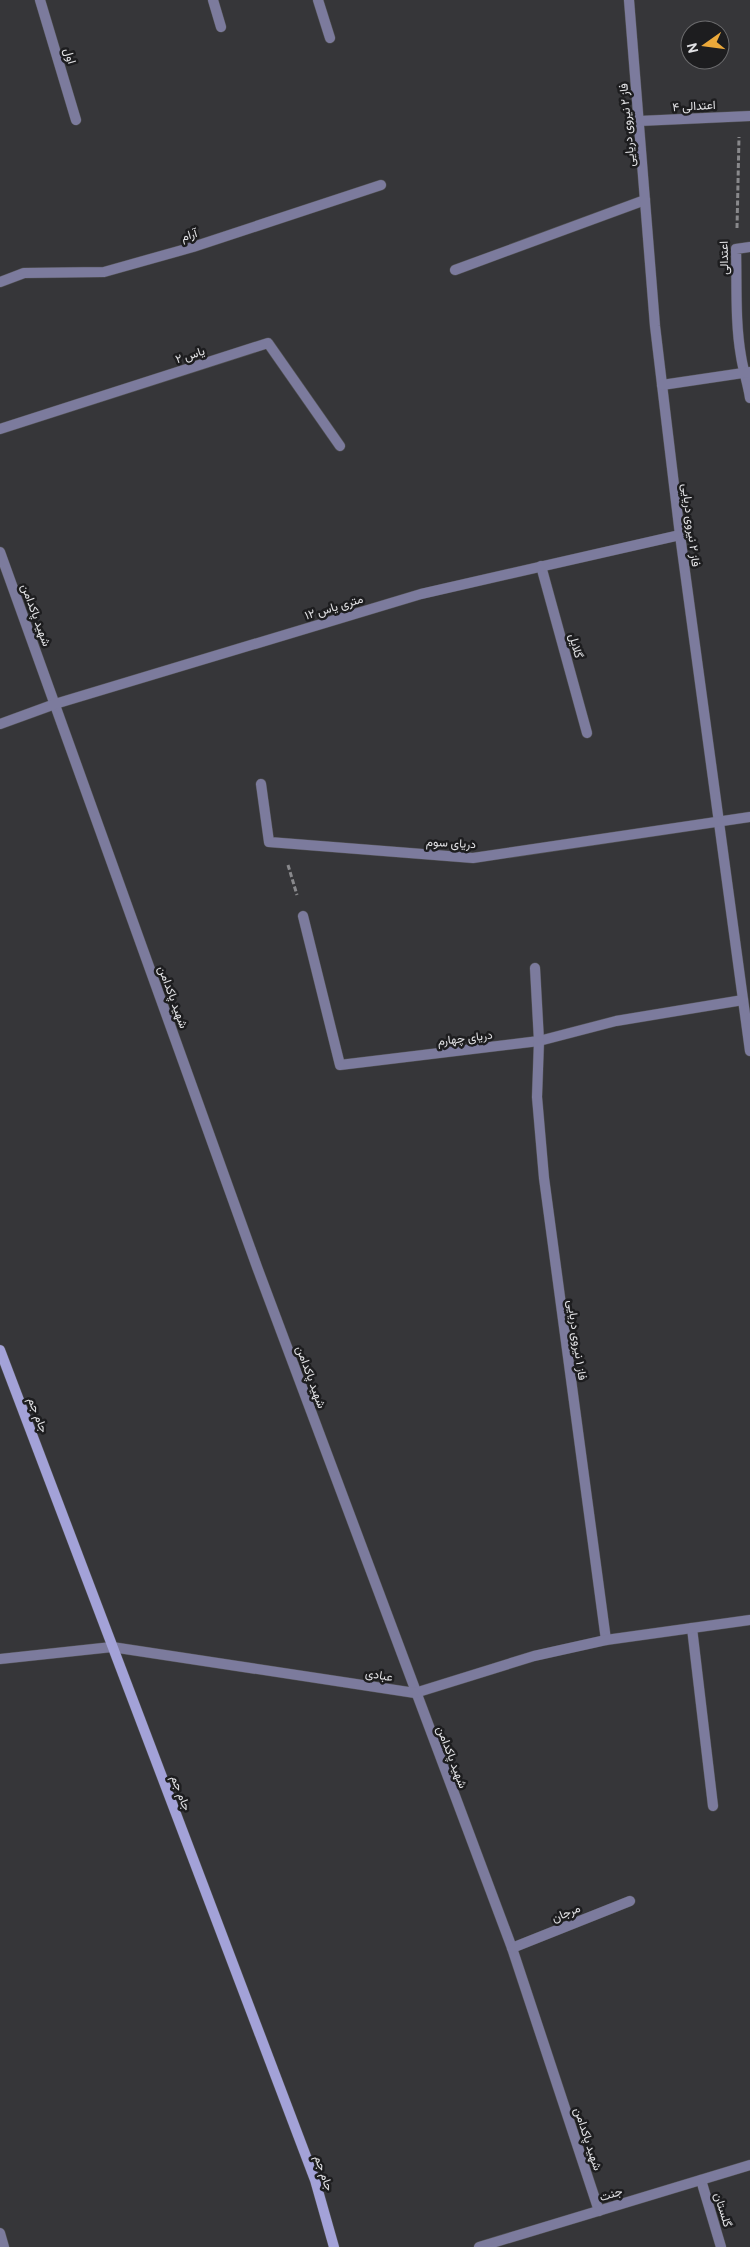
<svg xmlns="http://www.w3.org/2000/svg" width="750" height="2247" font-family="Overpass,Vazirmatn,sans-serif">
<style>
.lines{fill:none;stroke-linecap:round;stroke-linejoin:round}
.lane-casing{stroke:#525255;stroke-width:11}
.street-casing{stroke:#525255;stroke-width:11}
.secondary-casing{stroke:#525255;stroke-width:11}
.path{stroke:#89898c;stroke-width:3;stroke-dasharray:5 2.5;stroke-linecap:butt}
.lane{stroke:#7c7b9d;stroke-width:10}
.street{stroke:#7c7b9d;stroke-width:10}
.secondary{stroke:#a3a2d8;stroke-width:10}
.labels{text-anchor:middle;stroke-width:5;stroke-linejoin:round;paint-order:stroke}
.street-label{font-size:12px;fill:#e2e2e5;stroke:#1d1d1f}
</style>
<rect width="100%" height="100%" fill="#363639"/>
<g class="lines">
<defs>
<path id="lane" d="M455 270 645 200"/>
<g id="street">
<path d="M40 0 76 120"/>
<path d="M213 0 221 27"/>
<path d="M318 0 330 38"/>
<path d="M629 0 655 326 680 535 750 1051"/>
<path d="M639 121 750 116"/>
<path d="M750 247 736 249C737 284 735 322 741 356 743 370 748 384 750 398"/>
<path d="M0 282 24 273 104 272 193 247 381 185"/>
<path d="M662 385 750 372"/>
<path d="M0 429 268 343 340 446"/>
<path d="M0 552 257 1267 512 1948 599 2211"/>
<path d="M541 566 587 733"/>
<path d="M0 724 55 704 421 594 680 535"/>
<path d="M261 784 269 842 473 858 750 817"/>
<path d="M303 916 340 1065 539 1041 616 1021 743 1000"/>
<path d="M535 968 539 1041 537 1097 544 1178 606 1640"/>
<path d="M692 1628 713 1806"/>
<path d="M0 1659 112 1647 415 1693 534 1656 606 1640 750 1620"/>
<path d="M512 1948 630 1901"/>
<path d="M701 2180 721 2247"/>
<path d="M0 2233 4 2247"/>
<path d="M479 2247 750 2165"/>
</g>
<path id="secondary" d="M0 1350 315 2180 334 2247"/>
</defs>
<use href="#lane" class="lane-casing"/>
<use href="#street" class="street-casing"/>
<use href="#secondary" class="secondary-casing"/>
<g class="path">
<path d="M737 228 739 137"/>
<path d="M288 865 297 895"/>
</g>
<use href="#lane" class="lane"/>
<use href="#street" class="street"/>
<use href="#secondary" class="secondary"/>
</g>
<g class="labels">
<g class="street-label">
<text transform="translate(70 56) rotate(73)" y="4">اول</text>
<text transform="translate(694 106) rotate(-3)" y="4">اعتدالی ۴</text>
<text transform="translate(627 125) rotate(-95)" y="4">فاز ۲ نیروی دریایی</text>
<text transform="translate(189 235) rotate(-17)" y="4">آرام</text>
<text transform="translate(724 258) rotate(-91)" y="4">اعتدالی</text>
<text transform="translate(190 355) rotate(-18)" y="4">یاس ۲</text>
<text transform="translate(691 525) rotate(83)" y="4">فاز ۲ نیروی دریایی</text>
<text transform="translate(334 607) rotate(-17)" y="4">۱۲ متری یاس</text>
<text transform="translate(36 615) rotate(70)" y="4">شهید پاکدامن</text>
<text transform="translate(576 646) rotate(75)" y="4">گلایل</text>
<text transform="translate(451 843) rotate(3)" y="4">دریای سوم</text>
<text transform="translate(173 997) rotate(70)" y="4">شهید پاکدامن</text>
<text transform="translate(465 1038) rotate(-7)" y="4">دریای چهارم</text>
<text transform="translate(577 1340) rotate(82)" y="4">فاز ۱ نیروی دریایی</text>
<text transform="translate(311 1377) rotate(70)" y="4">شهید پاکدامن</text>
<text transform="translate(38 1415) rotate(69)" y="4">جام جم</text>
<text transform="translate(379 1675) rotate(9)" y="4">عبادی</text>
<text transform="translate(452 1757) rotate(69)" y="4">شهید پاکدامن</text>
<text transform="translate(181 1793) rotate(69)" y="4">جام جم</text>
<text transform="translate(566 1913) rotate(-22)" y="4">مرجان</text>
<text transform="translate(588 2139) rotate(72)" y="4">شهید پاکدامن</text>
<text transform="translate(324 2173) rotate(71)" y="4">جام جم</text>
<text transform="translate(611 2194) rotate(-17)" y="4">جنت</text>
<text transform="translate(723 2210) rotate(73)" y="4">گلستان</text>
</g>
</g>
<g transform="translate(705 45) rotate(256)"><circle r="24" fill="#1d1d1f" stroke="#6c6c6e"/>
<path d="M0-4L9 19L0 12L-9 19Z" fill="#eca93a"/>
<text y="-8" font-size="14" font-weight="bold" text-anchor="middle" fill="#e2e2e5">N</text>
</g>
</svg>
